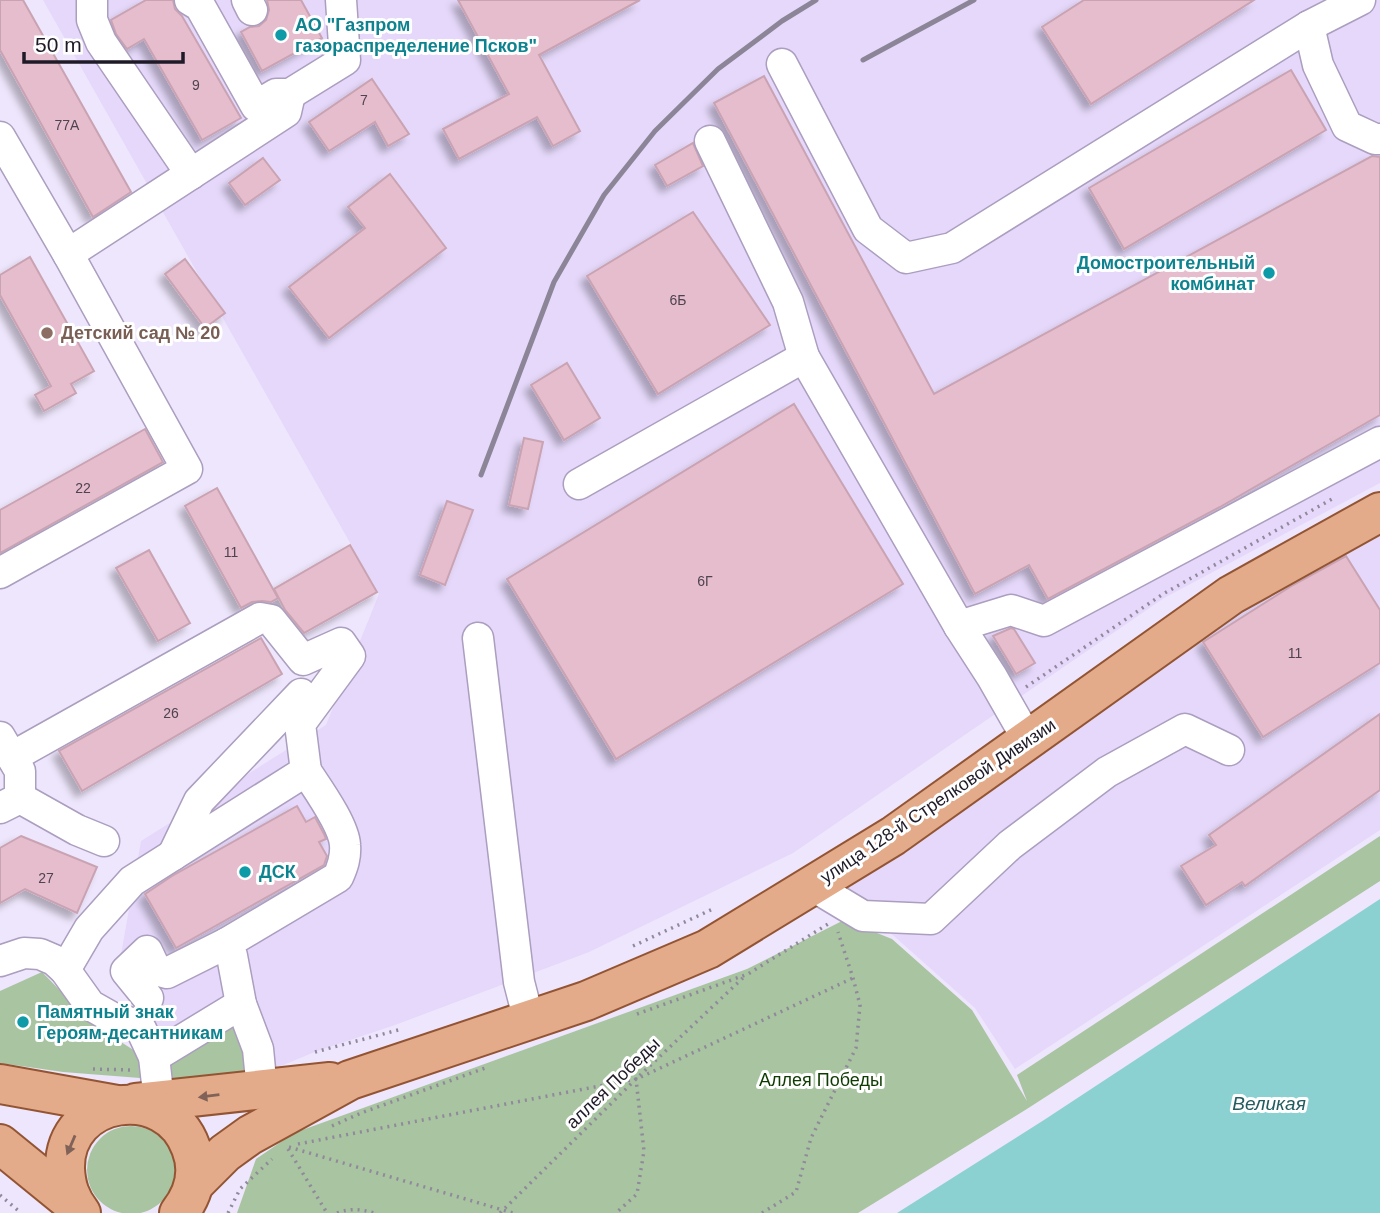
<svg xmlns="http://www.w3.org/2000/svg" width="1380" height="1213" font-family="Helvetica,sans-serif">
<style>
.built{fill:#e5d8fa}
.green{fill:#a9c4a1}
.water{fill:#8cd1d2}
.building{fill:#e5bdcd;stroke:#caa3b3;stroke-width:2;filter:url(#shadow)}
.lines{fill:none;stroke-linecap:round;stroke-linejoin:round}
.minor-casing{stroke:#ab9ebf;stroke-width:33}
.major-casing{stroke:#935433;stroke-width:42}
.path{stroke:#90899b;stroke-width:3.5;stroke-dasharray:2 5;stroke-linecap:butt}
.minor{stroke:#fff;stroke-width:30}
.major{stroke:#e3ab89;stroke-width:38}
.rail{stroke:#8c8597;stroke-width:5}
.oneway{fill:#816258}
.culture-dot{fill:#0f9aa8;stroke:#fff;stroke-width:2.5}
.education-dot{fill:#8d6e63;stroke:#fff;stroke-width:2.5}
.labels{text-anchor:middle;stroke-width:6;stroke-linejoin:round;paint-order:stroke}
.number-label{font-size:14px;fill:#504350}
.culture-label{font-size:18px;font-weight:bold;fill:#0d838f;stroke:#fff;text-anchor:start}
.education-label{font-size:18px;font-weight:bold;fill:#785e54;stroke:#fff;text-anchor:start}
.street-label{font-size:18px;fill:#1f1a27;stroke:#fff}
.park-label{font-size:18px;fill:#0e3b00;stroke:#fff}
.water-label{font-size:19px;font-style:italic;fill:#235d5f;stroke:#fff}
</style>
<defs>
<filter id="shadow"><feDropShadow dx="-6" dy="6" stdDeviation="3.5" flood-color="#0004"/></filter>
</defs>
<rect width="100%" height="100%" fill="#eee6fc"/>
<g class="built">
<path d="M43 0H1380V483L1164 598 793 853 589 952 395 1025 317 1051 252 1078 172 1087 118 972 141 841 326 725 379 594Z"/>
<path d="M1380 526V830L1015 1069 975 1008 894 936 838 896 885 859 1198 638Z"/>
</g>
<g class="green">
<path d="M1380 836V881L1030 1107 858 1213H237L256 1159 294 1133 747 969 844 920 892 939 972 1010 1027 1101 1017 1075Z"/>
<path d="M42 972 83 1014 113 1037 143 1056 144 1073 140 1078 63 1072 0 1063V991Z"/>
<path d="M234 1026 252 1064 246 1077 176 1084C167 1077 166 1072 170 1062Z"/>
<circle cx="131" cy="1170" r="44"/>
</g>
<path class="water" d="M1380 899V1213H897L1044 1120Z"/>
<g class="building">
<path d="M0 0H23L131 192 93 217 0 50Z"/>
<path d="M146 0H173L175 9 182 16 241 118 202 140 144 39 127 49 116 34 111 20Z"/>
<path d="M267 0H301L322 38 262 71 241 32 250 27 259 26 266 20 269 10Z"/>
<path d="M458 0H640L539 55 580 131 553 146 537 117 459 159 443 129 509 94Z"/>
<path d="M1084 0H1254L1091 104 1042 27Z"/>
<path d="M1291 70 1326 130 1124 249 1089 188Z"/>
<path d="M764 76 934 394 1372 156 1380 157V415L1220 507 1048 599 1029 565 975 594 714 103Z"/>
<path d="M372 79 409 134 388 146 375 122 329 151 309 122Z"/>
<path d="M693 143 703 166 667 186 655 165Z"/>
<path d="M263 158 280 180 245 205 229 183Z"/>
<path d="M390 174 446 248 329 338 289 287 365 228 348 207Z"/>
<path d="M693 212 770 325 658 394 587 276Z"/>
<path d="M30 257 94 371 71 384 76 393 44 411 35 395 51 386 0 295V275Z"/>
<path d="M185 259 225 313 205 328 165 274Z"/>
<path d="M567 363 600 418 564 440 531 385Z"/>
<path d="M794 404 903 584 616 759 507 579Z"/>
<path d="M145 429 163 462 0 553V510Z"/>
<path d="M524 438 543 442 528 509 509 505Z"/>
<path d="M217 488 278 598 271 602 262 601 252 602 241 608 185 506Z"/>
<path d="M447 501 473 510 445 585 420 575Z"/>
<path d="M350 545 377 592 304 633 285 610 274 589Z"/>
<path d="M149 550 190 623 158 641 116 568Z"/>
<path d="M1346 556 1380 610V663L1263 737 1203 642 1293 585Z"/>
<path d="M1011 628 1014 629 1035 663 1016 674 993 636Z"/>
<path d="M261 638 282 674 82 791 59 751Z"/>
<path d="M1380 714V790L1245 886 1242 882 1206 905 1181 866 1216 845 1209 835Z"/>
<path d="M297 806 306 822 315 817 324 834 326 839 319 842 327 856 324 865 176 948 145 894 172 876Z"/>
<path d="M21 836 97 867 77 913 25 889 0 903V848Z"/>
</g>
<g class="lines">
<defs>
<g id="minor">
<path d="M92 0V20L101 42 191 174"/>
<path d="M190 0 200 6 256 106 276 94H290L345 60 341 0"/>
<path d="M247 0 252 10"/>
<path d="M1309 26 1318 65 1347 126 1375 139H1380"/>
<path d="M782 64 868 229 906 258 952 248 1309 26 1360 0"/>
<path d="M0 137 68 254 187 469 0 573"/>
<path d="M710 141 788 302 804 357"/>
<path d="M68 254 286 112 290 94"/>
<path d="M579 484 804 357 959 626 992 677 1028 740"/>
<path d="M959 626 1011 610 1044 621 1380 442"/>
<path d="M478 638 519 982 529 1021"/>
<path d="M0 737 20 771V798L0 808"/>
<path d="M12 757 260 618 271 620 303 660 341 643 350 656 300 724 306 771 132 881 89 929 65 970"/>
<path d="M20 798 77 830 104 841"/>
<path d="M173 855 199 801 301 694"/>
<path d="M813 886 863 916 931 919 1010 845 1107 772 1185 729 1229 750"/>
<path d="M0 961 24 953 40 954 54 960 65 970 90 1005 113 1018 128 1022 141 1029 154 1057 159 1101"/>
<path d="M148 998 126 971 147 951 156 970 167 973 227 943"/>
<path d="M154 1057 241 1004"/>
<path d="M262 1090 258 1049 241 1004 232 956 227 943 338 877C343 866 346 857 345 845 344 825 317 788 306 771"/>
</g>
<g id="major">
<path d="M0 1084 117 1105"/>
<path d="M136 1103 330 1082"/>
<path d="M0 1144 75 1205"/>
<path d="M194 1184 225 1153 250 1135 350 1080 586 1001 708 949 893 836 1231 595 1380 512"/>
<path d="M81 1213C70 1199 66 1186 65 1169 63 1096 167 1080 191 1148 200 1171 194 1194 179 1213"/>
</g>
</defs>
<use href="#minor" class="minor-casing"/>
<use href="#major" class="major-casing"/>
<g class="path">
<path d="M1026 687 1163 594 1332 499"/>
<path d="M633 946 715 908"/>
<path d="M637 1014 748 974 828 924"/>
<path d="M315 1052 402 1029"/>
<path d="M93 1069 130 1070"/>
<path d="M641 1077 853 978"/>
<path d="M332 1126 361 1113 488 1067"/>
<path d="M298 1144 636 1079 644 1151 637 1194 616 1213"/>
<path d="M289 1147 513 1213"/>
<path d="M288 1149 327 1213"/>
<path d="M0 1195 21 1213"/>
<path d="M228 1213 240 1189 272 1159"/>
<path d="M337 1213C350 1208 361 1209 374 1213"/>
<path d="M500 1213 636 1079 746 975"/>
<path d="M762 1213 796 1192 811 1138 856 1048 860 1005 853 978 838 932"/>
</g>
<use href="#minor" class="minor"/>
<use href="#major" class="major"/>
<g class="rail">
<path d="M863 60 974 0"/>
<path d="M481 475 554 282 604 195 655 131 718 69 782 21 816 0"/>
</g>
</g>
<defs><path id="oneway-solid" d="M-6-.8H1V-3.2L6.5 0L1 3.2V.8H-6Z" transform="scale(1.75)"/></defs>
<g class="oneway">
<use href="#oneway-solid" transform="translate(209 1096) rotate(173)"/>
<use href="#oneway-solid" transform="translate(71 1145) rotate(113)"/>
</g>
<g class="culture-dot">
<circle cx="281" cy="35" r="7"/>
<circle cx="1269" cy="273" r="7"/>
<circle cx="245" cy="872" r="7"/>
<circle cx="23" cy="1022" r="7"/>
</g>
<circle class="education-dot" cx="47" cy="333" r="7"/>
<g class="labels">
<g class="number-label">
<text x="196" y="90">9</text>
<text x="364" y="105">7</text>
<text x="67" y="130">77А</text>
<text x="678" y="305">6Б</text>
<text x="83" y="493">22</text>
<text x="231" y="557">11</text>
<text x="705" y="586">6Г</text>
<text x="1295" y="658">11</text>
<text x="171" y="718">26</text>
<text x="46" y="883">27</text>
</g>
<g class="culture-label">
<text x="295" y="31">АО "Газпром<tspan x="295" dy="21">газораспределение Псков"</tspan></text>
<text x="1255" y="269" text-anchor="end">Домостроительный<tspan x="1255" dy="21">комбинат</tspan></text>
<text x="259" y="878">ДСК</text>
<text x="37" y="1018">Памятный знак<tspan x="37" dy="21">Героям-десантникам</tspan></text>
</g>
<g class="education-label">
<text x="61" y="339">Детский сад № 20</text>
</g>
<g class="street-label">
<text transform="translate(938 801) rotate(-34)" y="6">улица 128-й Стрелковой Дивизии</text>
<text transform="translate(613 1083) rotate(-44)" y="6">аллея Победы</text>
</g>
<g class="park-label">
<text x="821" y="1086">Аллея Победы</text>
</g>
<g class="water-label">
<text x="1269" y="1110">Великая</text>
</g>
</g>
<path d="M24 52v10h159v-10" fill="none" stroke="#1f1a27" stroke-width="3.5"/>
<text x="35" y="52" font-size="21" fill="#1f1a27" stroke="#ffffff" stroke-width="5" paint-order="stroke">50 m</text>
</svg>
